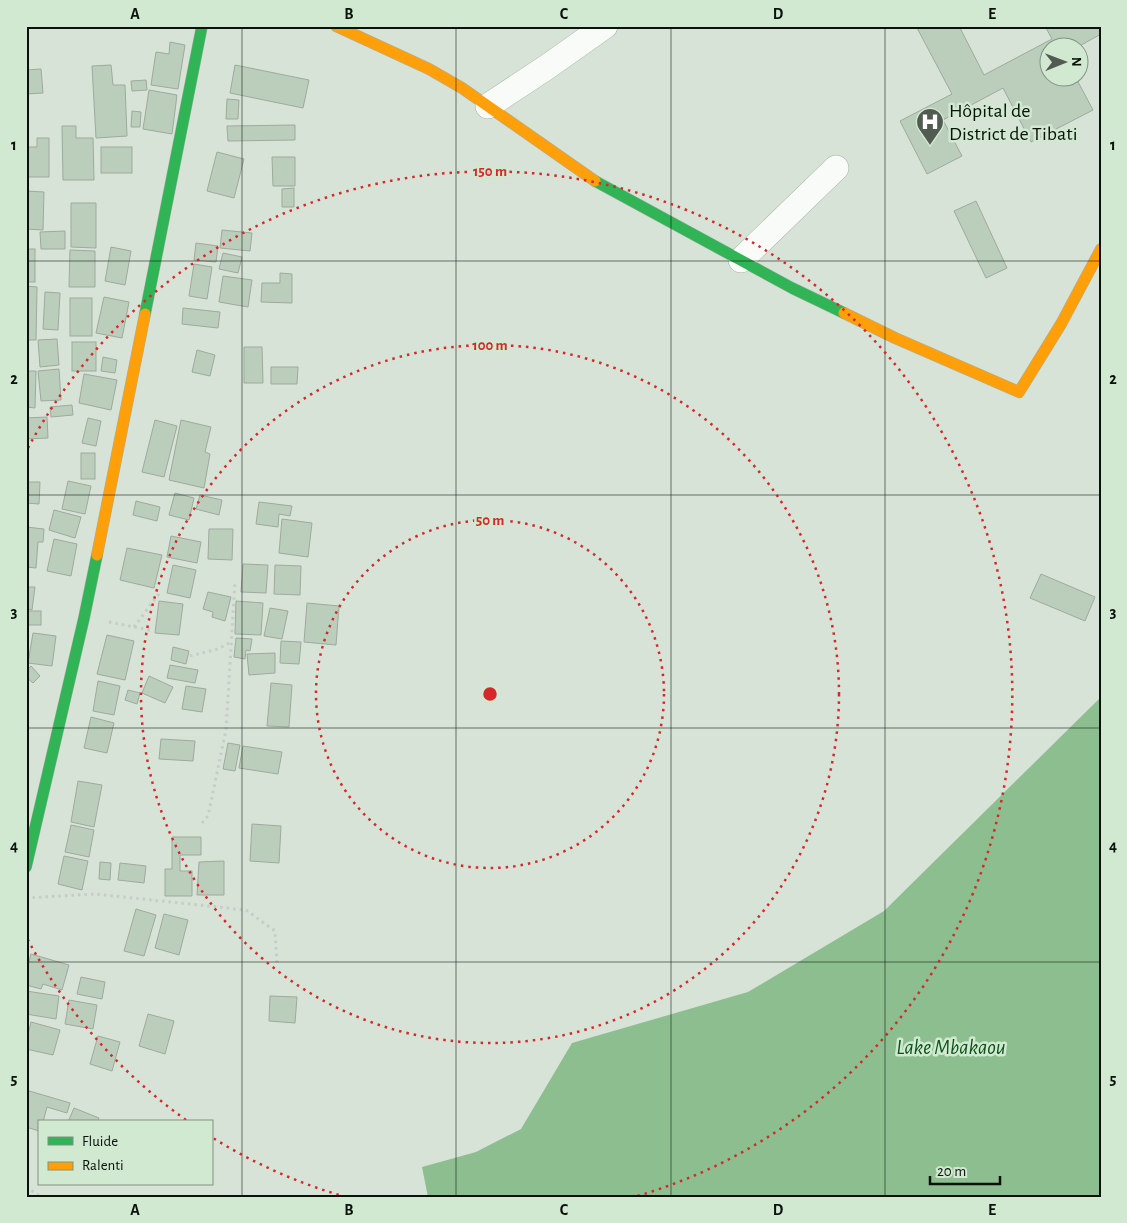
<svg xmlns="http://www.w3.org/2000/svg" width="1127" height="1223" font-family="'Alegreya Sans',sans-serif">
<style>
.water{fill:#8cbe8f}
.building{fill:#bbcebc;stroke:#9fa99f}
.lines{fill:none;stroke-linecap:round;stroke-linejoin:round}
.street-casing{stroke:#a6b0a6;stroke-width:26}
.fast-casing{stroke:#a6b0a6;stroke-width:12}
.slow-casing{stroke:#a6b0a6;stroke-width:12}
.path{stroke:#c8ccc8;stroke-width:3;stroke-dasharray:2.5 4;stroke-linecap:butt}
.street{stroke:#f9fbf9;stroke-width:25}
.fast{stroke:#30b455;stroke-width:11}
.slow{stroke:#ff9f0a;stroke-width:11}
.grid{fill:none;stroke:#0a120b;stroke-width:1;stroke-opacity:0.55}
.ring{fill:none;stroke:#d62828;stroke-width:2.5;stroke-dasharray:2.5 5}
.labels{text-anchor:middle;stroke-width:5;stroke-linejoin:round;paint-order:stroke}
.poi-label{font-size:20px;fill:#0a120b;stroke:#d1e8d1;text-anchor:start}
.water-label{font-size:21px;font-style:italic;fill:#0c5318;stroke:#d1e8d1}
.centre{fill:#d62828;stroke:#d1e8d1;stroke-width:2.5}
.ring-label{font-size:15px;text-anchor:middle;font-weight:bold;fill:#d62828;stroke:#d1e8d1;stroke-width:5;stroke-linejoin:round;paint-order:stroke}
.neatline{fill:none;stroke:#0a120b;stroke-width:2}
.grid-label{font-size:16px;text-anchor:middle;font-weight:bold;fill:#0a120b}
</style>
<rect width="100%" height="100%" fill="#d6e3d6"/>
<path class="water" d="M1101 697V1197H428L422 1167 476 1152 521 1129 572 1043 748 992 884 911Z"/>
<g class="building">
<path d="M916 26H959L984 75 1052 39 1045 26H1101V34L1076 48H1050V78H1076L1093 110 1031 142 1003 88 943 120 962 156 927 174 900 121 952 94Z"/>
<path d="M170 42 185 45 178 89 151 85 156 52 169 54Z"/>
<path d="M111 65 113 85H125L127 136 96 138 92 66Z"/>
<path d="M235 65 309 80 303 108 230 93Z"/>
<path d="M41 69 43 93 26 94V70Z"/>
<path d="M146 80 147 90 132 91 131 81Z"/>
<path d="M149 90 177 95 172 134 143 129Z"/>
<path d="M227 99 239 100 238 119H226Z"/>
<path d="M132 111 141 112 140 127H131Z"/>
<path d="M295 125V140L228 141 227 126Z"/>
<path d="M62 126H76V138H93L94 180H63Z"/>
<path d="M37 138H49V177H28V147H37Z"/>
<rect x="101" y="147" width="31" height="26"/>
<path d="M217 152 244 159 234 198 207 191Z"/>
<path d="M272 157H295V186H273Z"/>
<path d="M294 188V207H282V189Z"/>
<path d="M26 191 44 192 43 230 26 229Z"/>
<path d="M976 201 1007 268 986 278 954 211Z"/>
<path d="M71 203H96V248L71 247Z"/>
<path d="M222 230 252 233 250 251 220 248Z"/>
<path d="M65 231V249H41L40 232Z"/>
<path d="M196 243 218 246 216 262 194 260Z"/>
<path d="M111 247 131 251 125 285 105 281Z"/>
<rect x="26" y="249" width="9" height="33"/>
<path d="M70 250 95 251V287H69Z"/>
<path d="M223 253 242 257 238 273 219 269Z"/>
<path d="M194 264 212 267 207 299 189 296Z"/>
<path d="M280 273 292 274V303L261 302 262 283H280Z"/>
<path d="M223 276 252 280 248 307 219 302Z"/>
<path d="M26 286 37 287 36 340H26Z"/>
<path d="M45 292 60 293 58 330 43 329Z"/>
<path d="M104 297 129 302 122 338 96 333Z"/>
<rect x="70" y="298" width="22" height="38"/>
<path d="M183 308 220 312 218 328 182 324Z"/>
<path d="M57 339 59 365 40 367 38 340Z"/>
<rect x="72" y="342" width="24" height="29"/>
<path d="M244 347H262L263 383H244Z"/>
<path d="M197 350 215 355 210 376 192 372Z"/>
<path d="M103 357 117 360 115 373 101 371Z"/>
<path d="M271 367H298L297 384H271Z"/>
<path d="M59 369 61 400 41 401 38 371Z"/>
<path d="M26 371H36L35 408 26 407Z"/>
<path d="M84 374 117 380 111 410 79 403Z"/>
<path d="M72 405 73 415 51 417 50 407Z"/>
<path d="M47 417 48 438 26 439V418Z"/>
<path d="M88 418 101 421 96 446 82 443Z"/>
<path d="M155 420 177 426 164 477 142 472Z"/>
<path d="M181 420 211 427 205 452 210 454 204 488 169 480Z"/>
<rect x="81" y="453" width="14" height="26"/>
<path d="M68 481 91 486 85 514 62 509Z"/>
<path d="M26 482H40L39 504 26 503Z"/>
<path d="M175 493 194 498 189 520 169 515Z"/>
<path d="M200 495 222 500 219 515 196 509Z"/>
<path d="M136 501 160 507 157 521 133 515Z"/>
<path d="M259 502 292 506 290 516 279 514 278 527 256 524Z"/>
<path d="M54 510 81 517 75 538 49 530Z"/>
<path d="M282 519 312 523 308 557 279 553Z"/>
<path d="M26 527 44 529 43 542H38L36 568 26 567Z"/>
<path d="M209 529H233L232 560 208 559Z"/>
<path d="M171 536 201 542 197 563 167 557Z"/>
<path d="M54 539 77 544 71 576 47 571Z"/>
<path d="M127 548 162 555 154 588 120 580Z"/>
<path d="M243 564 268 565 266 593 241 592Z"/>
<path d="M173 565 196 570 190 598 167 593Z"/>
<path d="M275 565 301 566 300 595 274 594Z"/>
<path d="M1041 574 1095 597 1085 621 1030 598Z"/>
<path d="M26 587H35L32 610 26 609Z"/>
<path d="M208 592 231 597 225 621 212 617 213 612 203 609Z"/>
<path d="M159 601 183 604 179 635 155 633Z"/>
<path d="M236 601 263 603 261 635 235 634Z"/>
<path d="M307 603 339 606 336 645 304 642Z"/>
<path d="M270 608 288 611 282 639 264 636Z"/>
<rect x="26" y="611" width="15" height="14"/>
<path d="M33 633 56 636 52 666 28 663Z"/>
<path d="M107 635 134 641 125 680 97 674Z"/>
<path d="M236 638 252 639 250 651 246 650 245 659 234 657Z"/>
<path d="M281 641 301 642 299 664 280 663Z"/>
<path d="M173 647 189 651 186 664 171 660Z"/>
<path d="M275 653V673L249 675 247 654Z"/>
<path d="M170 665 198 670 195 683 167 678Z"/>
<path d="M31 666 40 676 33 683 26 677V671Z"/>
<path d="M149 676 173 687 165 703 142 693Z"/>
<path d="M98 681 120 686 114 715 93 711Z"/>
<path d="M271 683 292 685 289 727 267 726Z"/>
<path d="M186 686 206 689 202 712 182 709Z"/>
<path d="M128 690 140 693 137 704 125 700Z"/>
<path d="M91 717 114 723 107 753 84 748Z"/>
<path d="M161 739 195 741 193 761 159 759Z"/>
<path d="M228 743 240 745 235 771 223 769Z"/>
<path d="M243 746 282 752 278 774 239 768Z"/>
<path d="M78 781 102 785 94 827 71 822Z"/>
<path d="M252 824 281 826 279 863 250 861Z"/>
<path d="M71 825 94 830 89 857 65 852Z"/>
<path d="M172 837H201V855H180V871H192V896H165V869H172Z"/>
<path d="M64 856 88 861 82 890 58 884Z"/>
<path d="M224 861V895H197L199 862Z"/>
<path d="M100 862 111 863 110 880 99 879Z"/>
<path d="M120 863 146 866 144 883 118 880Z"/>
<path d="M136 909 156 915 144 956 124 951Z"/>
<path d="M164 914 188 920 179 955 155 948Z"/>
<path d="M31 954 69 965 62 990 43 984 41 989 26 985V972Z"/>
<path d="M81 977 105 982 102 999 77 994Z"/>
<path d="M26 991 59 996 56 1019 26 1014Z"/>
<path d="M270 996 297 997 295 1023 269 1021Z"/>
<path d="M69 1000 97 1005 93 1029 65 1024Z"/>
<path d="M148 1014 174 1021 165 1054 139 1046Z"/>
<path d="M31 1022 60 1030 53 1055 26 1049V1043Z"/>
<path d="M98 1036 120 1042 112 1071 90 1064Z"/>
<path d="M26 1090 70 1103 67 1113 47 1107 43 1122H39V1131L26 1127Z"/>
<path d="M74 1108 99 1118 97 1122H68Z"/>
</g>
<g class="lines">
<defs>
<g id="street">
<path d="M488 106 547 67 605 26"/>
<path d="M741 260 836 168"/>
</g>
<g id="fast">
<path d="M595 181 792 288 844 313"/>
<path d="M145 314 202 26"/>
<path d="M26 867 84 618 97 555"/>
</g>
<g id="slow">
<path d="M336 26 429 69 462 88 595 181"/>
<path d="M844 313 895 338 1019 392 1061 324 1101 249"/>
<path d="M97 555 145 314"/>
</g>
</defs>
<use href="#street" class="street-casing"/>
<use href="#fast" class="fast-casing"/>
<use href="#slow" class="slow-casing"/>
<g class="path">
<path d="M109 622 150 630"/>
<path d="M134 627 161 591"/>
<path d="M190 656 218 649 231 642"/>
<path d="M202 823 208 816 226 730 235 581"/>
<path d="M26 898 95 894 246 910 275 931 277 963"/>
<path d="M26 1187 41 1197"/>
</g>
<use href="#street" class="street"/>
<use href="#fast" class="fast"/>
<use href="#slow" class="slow"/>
</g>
<path class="grid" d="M242 26V1197M456 26V1197M671 26V1197M885 26V1197M26 261H1101M26 495H1101M26 728H1101M26 962H1101"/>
<g class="ring">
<circle cx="490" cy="694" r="174"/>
<circle cx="490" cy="694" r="349"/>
<path d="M346 1197A523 523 0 0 1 213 1138M186 1120A523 523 0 0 1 28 940M28 448A523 523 0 1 1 634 1197"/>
</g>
<defs>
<symbol id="hospital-pin" viewBox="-11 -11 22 30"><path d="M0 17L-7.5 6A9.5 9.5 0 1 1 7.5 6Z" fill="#515b52" stroke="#d1e8d1"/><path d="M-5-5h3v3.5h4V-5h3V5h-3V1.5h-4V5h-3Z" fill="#fff"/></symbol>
</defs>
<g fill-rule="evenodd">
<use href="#hospital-pin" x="914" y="106" width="32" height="43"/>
</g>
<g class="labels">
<g class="poi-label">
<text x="949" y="117">Hôpital de<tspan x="949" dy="23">District de Tibati</tspan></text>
</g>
<g class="water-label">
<text x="951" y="1054">Lake Mbakaou</text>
</g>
</g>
<circle cx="490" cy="694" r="8" class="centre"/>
<g class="ring-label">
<text x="490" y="176">150 m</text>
<text x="490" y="350">100 m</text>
<text x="490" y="525">50 m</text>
</g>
<rect width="1127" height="1223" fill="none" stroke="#d1e8d1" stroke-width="55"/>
<rect x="38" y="1120" width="175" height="65" fill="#d1e8d1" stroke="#819282"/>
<rect x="48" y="1137" width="25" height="8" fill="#30b455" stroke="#819282"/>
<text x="82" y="1146" font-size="15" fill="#0a120b">Fluide</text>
<rect x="48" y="1162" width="25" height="8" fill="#ff9f0a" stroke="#819282"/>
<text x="82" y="1170" font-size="15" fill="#0a120b">Ralenti</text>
<g transform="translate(1064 62) rotate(89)"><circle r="24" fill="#d1e8d1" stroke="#819282"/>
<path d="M0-4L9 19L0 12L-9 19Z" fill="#515b52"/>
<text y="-8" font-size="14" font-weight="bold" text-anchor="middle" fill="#0a120b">N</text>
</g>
<path d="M930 1176v8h70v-8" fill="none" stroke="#0a120b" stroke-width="2.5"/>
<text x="937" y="1176" font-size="15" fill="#0a120b" stroke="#d1e8d1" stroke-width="4" paint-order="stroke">20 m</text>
<rect x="28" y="28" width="1072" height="1168" class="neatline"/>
<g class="grid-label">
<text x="135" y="19">A</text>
<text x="349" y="19">B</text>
<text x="564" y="19">C</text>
<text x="778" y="19">D</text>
<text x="992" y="19">E</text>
<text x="14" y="150">1</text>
<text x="1113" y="150">1</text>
<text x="14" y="384">2</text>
<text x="1113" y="384">2</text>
<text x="14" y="617">3</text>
<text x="1113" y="617">3</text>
<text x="14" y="851">4</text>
<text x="1113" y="851">4</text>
<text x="14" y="1084">5</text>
<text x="1113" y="1084">5</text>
<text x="135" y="1215">A</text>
<text x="349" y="1215">B</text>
<text x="564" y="1215">C</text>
<text x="778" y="1215">D</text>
<text x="992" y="1215">E</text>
</g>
</svg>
